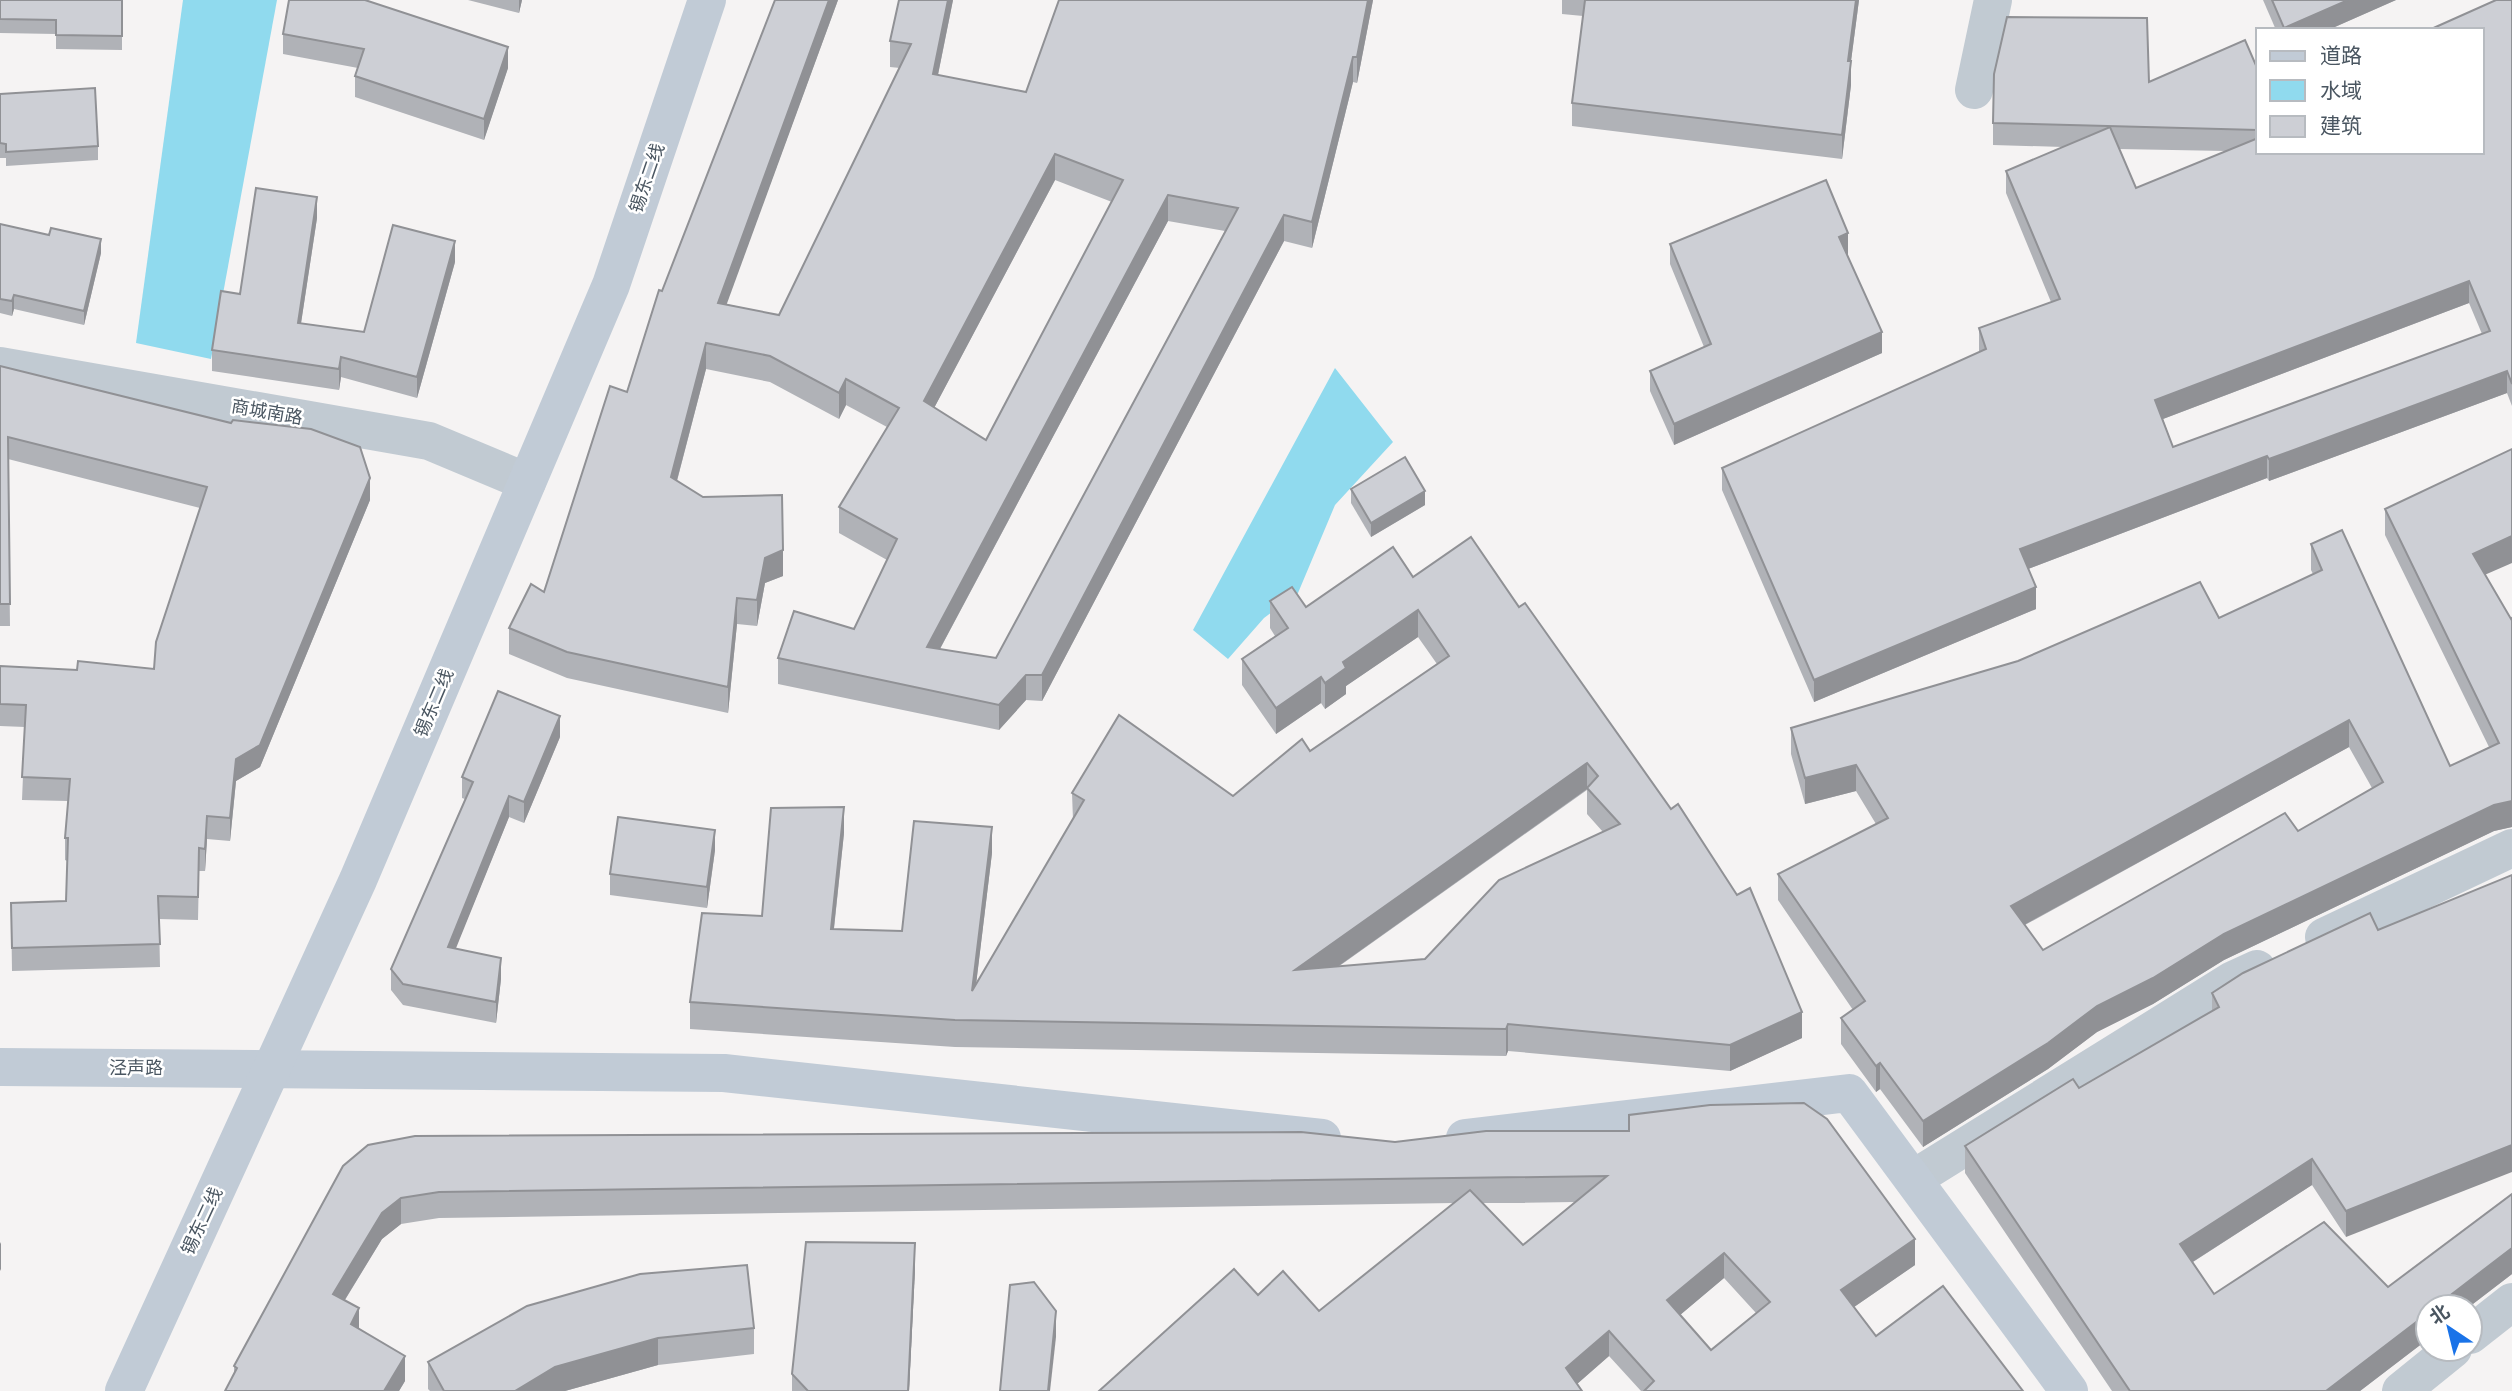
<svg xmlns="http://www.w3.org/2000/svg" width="2512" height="1391" font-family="'IBM Plex Sans','Noto Sans SC',sans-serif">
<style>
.water{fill:#90daee}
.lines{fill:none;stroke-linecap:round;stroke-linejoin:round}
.street{stroke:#c1cad2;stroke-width:38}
.secondary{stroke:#c1cbd6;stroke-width:38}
.wall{fill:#b0b2b7;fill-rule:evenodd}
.shaded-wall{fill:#909195}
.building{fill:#cdcfd5;stroke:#909195;stroke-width:2;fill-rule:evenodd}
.labels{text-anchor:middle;stroke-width:5;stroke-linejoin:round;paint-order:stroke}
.street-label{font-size:18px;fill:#4a5661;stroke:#fff}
</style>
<rect width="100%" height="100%" fill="#f5f3f3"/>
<g class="water">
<path d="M183 0H277L211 359 136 343Z"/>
<path d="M1335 368 1393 442 1335 505 1298 593 1264 618 1228 659 1193 630Z"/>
</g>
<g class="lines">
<g class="street">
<path d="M1974 90 1993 0"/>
<path d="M0 366 429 441 527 482"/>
<path d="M2324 937 2512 848"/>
<path d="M1913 1179 2233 980 2257 969"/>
<path d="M2470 1335 2512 1302"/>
<path d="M2401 1391 2453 1349"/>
</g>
<g class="secondary">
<path d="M0 1067 724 1073 1322 1138"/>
<path d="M1465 1138 1849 1093 2069 1391"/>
<path d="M124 1391 358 880 611 285 707 0"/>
</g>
</g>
<g class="wall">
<path d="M0 0H122V50L56 49V34L0 33Z"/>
<path d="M468 0H522L519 13Z"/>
<path d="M775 0H838L726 304 779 315 900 68 890 67V41L953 0 938 75 1026 92 1059 0H1373L1357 83 1353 82 1312 248 1284 241 1042 701 1026 700 999 730 778 684V658L854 629 887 560 839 533V507L887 427 846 405 839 419 770 382 706 369 677 481 783 576 765 583 757 626 737 624 728 713 567 678 509 654V628L544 592 627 392 662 291ZM1055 180 1112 202 986 440 934 408ZM1168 221 1225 231 996 658 940 649Z"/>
<path d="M1562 0H1859L1851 61V85L1842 159 1572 126V103L1583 16 1562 14Z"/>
<path d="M2263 0H2396L2328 30H2276Z"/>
<path d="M2512 0V406L2507 393 2269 481 2267 478 2028 569 2036 609 1814 702 1722 490V468L1979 352V328L2051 302 2006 193V171L2063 147 1993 145V123L2149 82 2258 70V152ZM2119 149 2226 151 2136 188ZM2469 303 2482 334 2173 447 2163 419Z"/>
<path d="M283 34 508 68 484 140 355 97V76L358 68 283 54Z"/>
<path d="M0 94 98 146V160L6 166V158H0Z"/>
<path d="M317 218 301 323 364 332 455 262 417 398 341 377 339 390 212 371V350L240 294Z"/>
<path d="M0 224 101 253 84 325 14 309 12 316 0 313Z"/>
<path d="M1670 244 1848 254 1847 255 1882 353 1674 445 1650 391V371L1704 347 1670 264Z"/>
<path d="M0 366 370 500 260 767 236 781 230 841 207 839 205 871H199L198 920 159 919 160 967 12 971 11 903 66 901 67 861 65 860V838L68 801 22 800 25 727 0 726V666L77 670 154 669 200 508 8 459 10 626H0Z"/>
<path d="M1351 489 1425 505 1371 537 1351 503Z"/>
<path d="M2385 509 2485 575 2511 619 2512 618V827L2494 831 2224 960 2153 1004 2097 1032 2048 1069 1923 1147 1880 1089 1876 1092 1841 1044V1018L1853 1010 1778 900V874L1876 824 1856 791 1805 804 1791 754V728L2219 618 2313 574 2311 570V544L2450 766 2489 747 2385 535ZM2349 747 2372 788 2298 831 2043 950 2025 925Z"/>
<path d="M1471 537 1802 1038 1730 1071 1508 1051 1506 1056 955 1047 690 1029V1002L762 916 844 833 834 929 902 931 992 853 976 984 1073 820 1072 793 1233 796 1310 751 1437 664 1418 637 1346 686V694L1325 709 1321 703 1276 734 1242 685V659L1275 636 1270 628V601L1306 607 1413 577ZM1587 790V814L1603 832 1425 959 1338 967Z"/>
<path d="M560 737 524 823 509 817 455 949 501 979 496 1023 403 1005 391 990V969L465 799 462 798V777Z"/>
<path d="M715 850 707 908 610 895V874Z"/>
<path d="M2378 930 2346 1237 2312 1185 2193 1262 2214 1294 2388 1287 2512 1194V1274L2469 1307H2428V1339L2360 1391H2112L1965 1173V1146L2079 1088 2212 1011V993Z"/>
<path d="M1486 1131 1915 1265 1854 1307 1876 1336 2023 1391H1641L1609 1356 1577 1384 1258 1295 1319 1311 1454 1203 439 1218 401 1224 382 1239 345 1300 359 1329 405 1381 399 1391H225L234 1374V1366L343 1166 1395 1142ZM1575 1202 1523 1245 1483 1203H1507ZM1724 1278 1756 1313 1711 1350 1680 1315Z"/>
<path d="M915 1270 909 1391H792V1374Z"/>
<path d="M754 1328V1354L658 1365 565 1391H430L428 1389V1362Z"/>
</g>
<g class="shaded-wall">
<path d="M519 0H522L519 13Z"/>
<path d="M829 0H838L718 328V303Z"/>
<path d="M948 0H953L933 99V74Z"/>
<path d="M1368 0H1373L1357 83V57Z"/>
<path d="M1856 0H1859L1848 84V61Z"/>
<path d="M2348 0H2396L2328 30H2284V28Z"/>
<path d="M508 47V68L484 140V119Z"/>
<path d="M1353 57V82L1312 248V222Z"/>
<path d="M1851 61V85L1842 159V135Z"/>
<path d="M1055 154V180L924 427V401Z"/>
<path d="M1168 195V221L927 673V647Z"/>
<path d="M317 197V218L298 343V323Z"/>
<path d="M1284 215V241L1042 701V675Z"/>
<path d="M1848 233V254L1839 258V237Z"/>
<path d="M101 239V253L84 325V311Z"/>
<path d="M455 241V262L417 398V377Z"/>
<path d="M2469 281V303L2155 422V400Z"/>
<path d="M14 295V309L12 316V301Z"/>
<path d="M1882 332V353L1674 445V424Z"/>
<path d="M706 343V369L671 503V477Z"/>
<path d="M341 357V377L339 390V369Z"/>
<path d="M2507 371V393L2269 481V459Z"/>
<path d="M846 379V405L839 419V393Z"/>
<path d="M2267 456V478L2020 572V549Z"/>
<path d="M370 478V500L260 767 236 781 230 841V818L236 759Z"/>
<path d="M1425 491V505L1371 537V523Z"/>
<path d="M2512 536V563L2473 580V554Z"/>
<path d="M783 550V576L765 583 757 626V600L765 558Z"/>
<path d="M2036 587V609L1814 702V680Z"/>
<path d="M737 598V624L728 713V687Z"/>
<path d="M1418 610V637L1346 686V694L1325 709V683L1343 662Z"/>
<path d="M1026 675V700L999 730V705Z"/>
<path d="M1321 677V703L1276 734V708Z"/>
<path d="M560 716V737L524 823V802Z"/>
<path d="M2349 720V747L2011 932V906Z"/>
<path d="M1587 763V789L1295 997V970Z"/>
<path d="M1856 765V791L1805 804V778Z"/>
<path d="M509 796V817L448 968V947Z"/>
<path d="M2512 801V827L2494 831 2224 960 2153 1004 2097 1032 2048 1069 1923 1147V1121L2097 1006 2224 934 2494 805Z"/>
<path d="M844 807V833L831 955V929Z"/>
<path d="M207 816V839L205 871V849Z"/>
<path d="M992 827V853L972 1018V991Z"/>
<path d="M715 830V850L707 908V887Z"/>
<path d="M501 958V979L496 1023V1002Z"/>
<path d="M1802 1012V1038L1730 1071V1045Z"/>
<path d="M1508 1024V1051L1506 1056V1029Z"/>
<path d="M1880 1063V1089L1876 1092V1066Z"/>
<path d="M2512 1145V1172L2346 1237V1211Z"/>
<path d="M2312 1159V1185L2180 1270V1244Z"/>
<path d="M401 1198V1224L382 1239 333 1319V1294L382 1213Z"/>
<path d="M1915 1239V1265L1841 1316V1290Z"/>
<path d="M1 1242V1269L0 1271V1244Z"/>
<path d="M915 1243V1270L909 1391H908Z"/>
<path d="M2512 1248V1274L2469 1307H2435Z"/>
<path d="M1724 1253V1278L1667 1326V1300Z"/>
<path d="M359 1308V1334L351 1324Z"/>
<path d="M1056 1311V1337L1050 1391H1048Z"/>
<path d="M2428 1313V1339L2360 1391H2326Z"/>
<path d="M1609 1331V1356L1569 1391 1566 1368Z"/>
<path d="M658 1338V1365L565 1391H515L555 1367Z"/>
<path d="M405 1356V1381L399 1391H384Z"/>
</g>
<g class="building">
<path d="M0 0H122V36L56 35V20L0 19Z"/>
<path d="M289 0H365L508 47 484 119 355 76 364 49 283 34Z"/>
<path d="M775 0H829L718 303 779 315 911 44 890 41 899 0H948L933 74 1026 92 1059 0H1368L1357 57H1353L1312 222 1284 215 1042 675H1026L999 705 778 658 794 611 854 629 897 539 839 507 899 408 846 379 839 393 770 356 706 343 671 477 703 497 782 495 783 550 765 558 757 600 737 598 728 687 567 652 509 628 531 584 544 592 610 386 627 392 659 290 662 291ZM1055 154 1123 180 986 440 924 401ZM1168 195 1238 208 996 658 927 647Z"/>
<path d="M1585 0H1856L1848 61H1851L1842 135 1572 103Z"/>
<path d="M2272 0H2348L2284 28Z"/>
<path d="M2496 0H2512V384L2507 371 2269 459 2267 456 2020 549 2036 587 1814 680 1722 468 1986 349 1979 328 2060 299 2006 171 2110 127 2136 188 2258 138V152H2482V30H2429ZM2469 281 2490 331 2173 447 2155 400Z"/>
<path d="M2007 17 2147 18 2149 82 2245 40 2258 70V130L1993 123 1994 74Z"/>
<path d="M95 88 98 146 6 152V144L0 143V94Z"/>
<path d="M1826 180 1848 233 1839 237 1882 332 1674 424 1650 371 1711 344 1670 244Z"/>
<path d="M256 188 317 197 298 323 364 332 393 225 455 241 417 377 341 357 339 369 212 350 221 291 240 294Z"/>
<path d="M0 224 49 235 51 228 101 239 84 311 14 295 12 301 0 299Z"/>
<path d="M0 366 231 423 233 420 311 429 360 447 370 478 260 745 236 759 230 818 207 816 205 849 199 848 198 897 158 896 160 944 12 948 11 903 66 901 68 838H65L70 779 22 777 26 705 0 704V666L77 670 78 661 154 669 156 642 207 487 8 437 10 604H0Z"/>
<path d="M2512 449V536L2473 554 2511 619 2512 618V801L2494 805 2224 934 2153 978 2097 1006 2048 1043 1923 1121 1880 1063 1876 1066 1841 1018 1865 1001 1778 874 1888 818 1856 765 1805 778 1791 728 2018 661 2200 582 2219 618 2322 570 2311 544 2342 530 2450 766 2499 743 2385 509ZM2349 720 2383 782 2298 831 2285 813 2043 950 2011 906Z"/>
<path d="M1405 457 1425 491 1371 523 1351 489Z"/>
<path d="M1471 537 1519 607 1525 603 1671 809 1678 804 1737 895 1750 888 1802 1012 1730 1045 1508 1024 1506 1029 955 1020 690 1002 702 913 762 916 771 808 844 807 831 929 902 931 914 821 992 827 972 991 1084 800 1072 793 1119 715 1233 796 1302 739 1310 751 1449 656 1418 610 1343 662 1346 668 1325 683 1321 677 1276 708 1242 659 1288 628 1270 601 1292 587 1306 607 1393 547 1413 577ZM1587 763 1598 776 1587 788 1620 824 1499 880 1425 959 1295 970Z"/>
<path d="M498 691 560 716 524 802 509 796 448 947 501 958 496 1002 403 984 391 969 473 782 462 777Z"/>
<path d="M618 817 715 830 707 887 610 874Z"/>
<path d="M2512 875V1145L2346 1211 2312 1159 2180 1244 2214 1294 2324 1222 2388 1287 2512 1194V1248L2435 1307H2428V1313L2326 1391H2130L1965 1146 2073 1079 2079 1088 2219 1007 2212 993 2243 973 2370 913 2378 930Z"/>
<path d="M1804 1103 1827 1119 1915 1239 1841 1290 1876 1336 1943 1286 2023 1391H1644L1654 1381 1609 1331 1566 1368 1582 1391H1099L1234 1269 1258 1295 1283 1271 1319 1311 1470 1190 1523 1245 1607 1176 439 1192 401 1198 382 1213 333 1294 359 1308 351 1324 405 1356 384 1391H225L237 1368 234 1366 343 1166 368 1145 415 1136 1301 1132 1395 1142 1486 1131H1629V1115L1710 1105ZM1724 1253 1770 1302 1711 1350 1667 1300Z"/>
<path d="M806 1242 915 1243 908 1391H808L792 1374Z"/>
<path d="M747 1265 754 1328 658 1338 555 1367 515 1391H444L428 1362 527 1306 640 1274Z"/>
<path d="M1034 1282 1056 1311 1048 1391H1000L1010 1285Z"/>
</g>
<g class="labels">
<g class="street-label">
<text transform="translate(647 178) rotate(-71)" y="6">锡东二线</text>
<text transform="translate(267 412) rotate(10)" y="6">商城南路</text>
<text transform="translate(434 703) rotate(-67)" y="6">锡东二线</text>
<text x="136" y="1074">泾声路</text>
<text transform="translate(202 1221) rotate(-65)" y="6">锡东二线</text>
</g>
</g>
<rect x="2256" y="28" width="228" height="126" fill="#ffffff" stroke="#b7bbc0" stroke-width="2"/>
<rect x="2270" y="51" width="35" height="10" fill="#c1cbd6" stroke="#b7bbc0" stroke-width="2"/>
<text x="2320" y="63" font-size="21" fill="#4a5661">道路</text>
<rect x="2270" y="80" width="35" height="21" fill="#90daee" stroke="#b7bbc0" stroke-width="2"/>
<text x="2320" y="98" font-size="21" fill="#4a5661">水域</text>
<rect x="2270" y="116" width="35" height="21" fill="#cdcfd5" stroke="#b7bbc0" stroke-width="2"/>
<text x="2320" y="133" font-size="21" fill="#4a5661">建筑</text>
<g transform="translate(2449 1328) rotate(325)"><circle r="33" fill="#ffffff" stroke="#b7bbc0" stroke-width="2"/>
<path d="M0-5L12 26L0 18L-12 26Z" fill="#1a73e8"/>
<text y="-10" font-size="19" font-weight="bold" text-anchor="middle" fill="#4a5661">北</text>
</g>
</svg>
